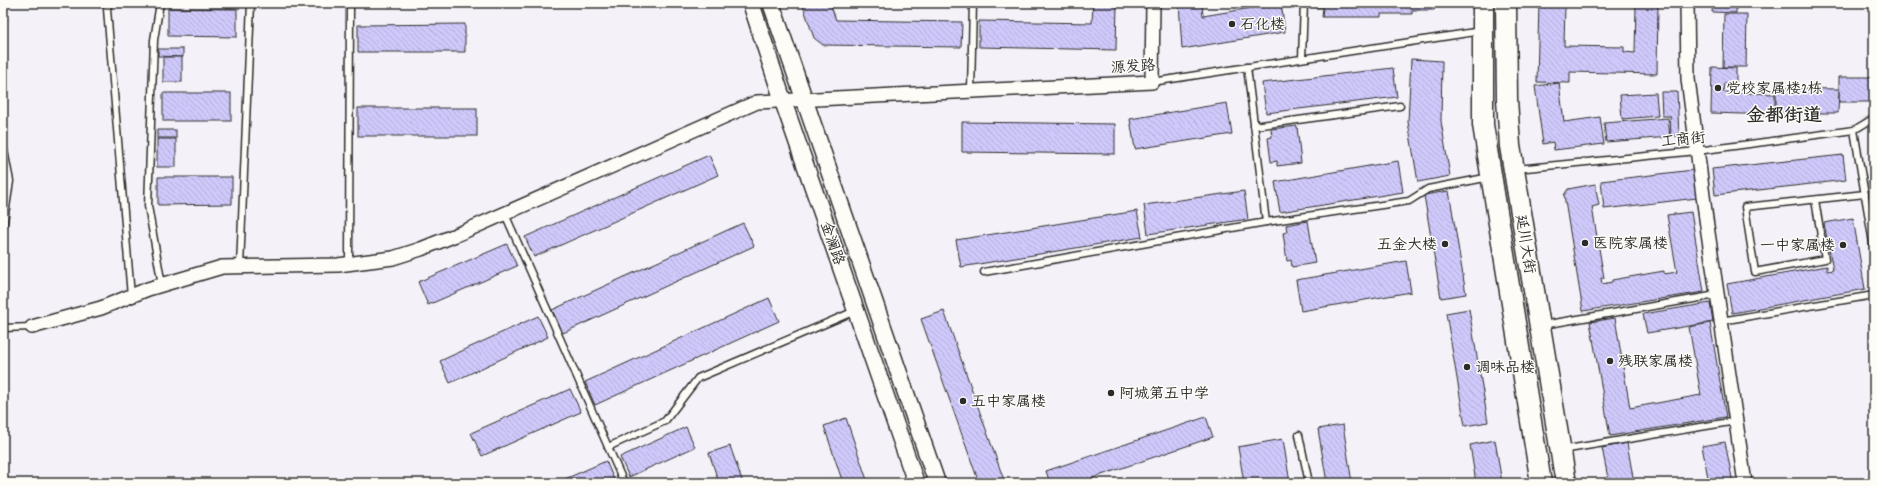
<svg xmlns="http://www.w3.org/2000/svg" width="1877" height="486" font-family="Dekko,'LXGW WenKai TC',sans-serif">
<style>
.building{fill:url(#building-back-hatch);stroke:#2b2b2b}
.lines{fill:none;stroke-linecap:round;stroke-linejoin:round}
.service-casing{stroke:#2b2b2b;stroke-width:9}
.minor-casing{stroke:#2b2b2b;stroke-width:16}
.tertiary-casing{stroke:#2b2b2b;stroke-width:19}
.primary-casing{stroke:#2b2b2b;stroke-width:23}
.service{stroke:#fdfcf7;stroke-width:6}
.minor{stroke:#fdfcf7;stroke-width:13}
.tertiary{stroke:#fdfcf7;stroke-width:16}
.primary{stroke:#fdfcf7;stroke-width:20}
.poi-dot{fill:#2b2b2b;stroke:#fdfcf7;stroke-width:1.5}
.labels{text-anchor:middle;stroke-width:3;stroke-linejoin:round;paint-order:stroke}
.poi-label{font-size:15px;fill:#2b2b2b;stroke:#fdfcf7;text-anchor:start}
.street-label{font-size:15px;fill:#2b2b2b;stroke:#fdfcf7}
.district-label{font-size:19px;font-weight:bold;fill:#2b2b2b;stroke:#fdfcf7}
</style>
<defs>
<pattern id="building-back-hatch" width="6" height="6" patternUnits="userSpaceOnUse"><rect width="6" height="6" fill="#cfc9fb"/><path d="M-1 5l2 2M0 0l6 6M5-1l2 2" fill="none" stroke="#b2add7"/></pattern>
</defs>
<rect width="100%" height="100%" fill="#f4f2f8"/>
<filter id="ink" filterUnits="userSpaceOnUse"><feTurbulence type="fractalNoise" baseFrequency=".025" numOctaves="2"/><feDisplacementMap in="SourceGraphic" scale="8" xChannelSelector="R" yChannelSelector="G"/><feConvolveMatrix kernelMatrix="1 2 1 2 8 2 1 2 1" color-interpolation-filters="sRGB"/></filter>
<g filter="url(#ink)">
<g class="building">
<path d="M802 3H830L836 20 962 22 961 47 823 45 814 38Z"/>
<path d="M1093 3H1117L1116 50 979 47V21L1092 23Z"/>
<path d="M1179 3H1202L1203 16 1281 3 1285 32 1182 49Z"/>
<path d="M1313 3H1439L1434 10H1412V14H1381V17H1322L1323 7H1313Z"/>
<path d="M1539 3H1565L1564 46 1624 47V52L1635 53 1636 4H1658L1657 74 1570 72V83L1537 82Z"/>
<path d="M1713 3H1736V13L1712 12Z"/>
<path d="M168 8 237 9V37L168 36Z"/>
<path d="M1724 14H1747L1746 67H1723Z"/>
<path d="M465 24V52H358V25Z"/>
<path d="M158 49H183V57L158 56Z"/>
<rect x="163" y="57" width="19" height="25"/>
<path d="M1411 59 1442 61 1441 121 1450 176 1418 182 1408 122Z"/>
<path d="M1712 67 1736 68V83H1724L1723 92 1775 94V115L1711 113Z"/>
<path d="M1393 68 1397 97 1266 113 1262 83Z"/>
<rect x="1839" y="77" width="35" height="25"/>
<path d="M1559 83 1564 122 1600 117 1604 144 1554 150 1553 142 1543 144 1535 86Z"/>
<path d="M1776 88 1839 89 1838 113H1776Z"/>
<path d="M1661 92H1677L1679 136H1671L1670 116H1662Z"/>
<rect x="163" y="93" width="68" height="28"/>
<path d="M1656 93 1658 116 1622 119 1620 95Z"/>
<path d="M1227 103 1232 134 1135 149 1130 119Z"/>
<rect x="358" y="108" width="119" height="28"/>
<path d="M1668 118 1670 137 1606 142 1604 123Z"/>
<path d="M962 122 1115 124V154L962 152Z"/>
<path d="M1297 126 1301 163 1277 166V161L1271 162 1268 138 1272 137 1271 129Z"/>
<rect x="157" y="130" width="19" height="8"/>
<rect x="157" y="139" width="19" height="28"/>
<path d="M709 155 718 175 534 257 525 237Z"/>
<path d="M1843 155 1846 180 1715 195 1712 169Z"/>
<path d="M1398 161 1403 192 1280 212 1275 182Z"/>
<path d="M1693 170 1697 198 1604 209 1601 181Z"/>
<path d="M158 177H232V204L158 205Z"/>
<path d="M1595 184 1599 205 1592 207 1604 278H1601L1602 284 1612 282V280L1664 271V274L1677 272 1667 215 1691 212 1704 292 1583 311 1564 195 1568 189Z"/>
<path d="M1244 191 1248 219 1148 234 1144 205Z"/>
<path d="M1449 191 1466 294 1441 298 1424 195Z"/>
<path d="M1137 211 1142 237 961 267 956 240Z"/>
<path d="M1853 218 1865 289 1732 313 1727 284 1827 266V271L1833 270 1824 223Z"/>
<path d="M1308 221 1315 263 1292 267 1291 260 1287 261 1283 233 1287 232 1286 225Z"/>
<path d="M743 223 754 246 563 333 552 310Z"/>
<path d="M507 244 517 266 428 305 418 282Z"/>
<path d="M1406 261 1411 292 1301 311 1296 280Z"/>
<path d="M769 298 779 321 595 405 585 382Z"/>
<path d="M1710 303 1713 322 1647 333 1643 314Z"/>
<path d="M1469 309 1488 422 1465 426 1446 313Z"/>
<path d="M944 311 1005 483H979L921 319Z"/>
<path d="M538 316 548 337 450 383 440 361Z"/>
<path d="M1615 318 1630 408 1701 395 1689 327 1710 323 1726 417 1610 436 1590 322Z"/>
<path d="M570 389 581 412 482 456 471 433Z"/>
<path d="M1206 417 1213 437 1078 483H1050L1046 471Z"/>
<path d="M846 418 868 483H843L824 426Z"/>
<path d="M1343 425 1352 483H1327L1318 429Z"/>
<path d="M686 427 695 447 629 477 620 457Z"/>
<path d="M1283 439 1290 483H1244L1238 447Z"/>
<path d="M1495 440 1502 483H1476L1470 445Z"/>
<path d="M1725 442 1733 483H1709L1702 446Z"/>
<path d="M1627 443 1634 483H1609L1602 448Z"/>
<path d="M730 446 743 483H719L709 453Z"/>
<path d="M606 461 615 482 556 483Z"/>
</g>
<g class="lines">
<defs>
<g id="service">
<path d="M109 3 107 9 131 296"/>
<path d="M160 3 154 40 148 206 162 285"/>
<path d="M1302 58 1304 3"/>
<path d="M1247 67 1266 222"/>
<path d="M1152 82 1481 31"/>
<path d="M971 91 973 3"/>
<path d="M1254 126 1400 106"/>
<path d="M1854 130 1874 249"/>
<path d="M3 145 10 181 3 228"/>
<path d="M1517 169 1697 151 1854 130 1874 118"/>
<path d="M1815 200 1825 259 1755 272 1745 207 1865 194"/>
<path d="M505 214 624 483"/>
<path d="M349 264 350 3"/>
<path d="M240 267 251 3"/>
<path d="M984 272 1266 222 1409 201 1428 189 1490 177"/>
<path d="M1721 321 1874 295"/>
<path d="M1543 325 1717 295"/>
<path d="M3 328 32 327"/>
<path d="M1299 435 1309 483"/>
<path d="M608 447 665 421 698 378 855 311"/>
<path d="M1562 450 1736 421"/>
</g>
<g id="minor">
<path d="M1687 3 1688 79 1706 219 1745 483"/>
<path d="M32 327 101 308 148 289 222 267 338 265 393 258 421 249 463 232 757 102 1152 82 1153 3"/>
</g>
<g id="tertiary">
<path d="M751 3 783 101 916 483"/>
<path d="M771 3 937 483"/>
</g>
<g id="primary">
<path d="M1483 3V125L1541 483"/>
<path d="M1506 3 1507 99 1510 146 1566 483"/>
</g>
</defs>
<use href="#service" class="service-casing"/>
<use href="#minor" class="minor-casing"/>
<use href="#tertiary" class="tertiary-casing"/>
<use href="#primary" class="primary-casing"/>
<use href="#service" class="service"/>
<use href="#minor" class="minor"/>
<use href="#tertiary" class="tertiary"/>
<use href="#primary" class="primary"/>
</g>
</g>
<g class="poi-dot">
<circle cx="1232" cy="24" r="4"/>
<circle cx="1718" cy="88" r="4"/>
<circle cx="1585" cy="243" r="4"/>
<circle cx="1445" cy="244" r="4"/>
<circle cx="1843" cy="245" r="4"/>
<circle cx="1610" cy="361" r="4"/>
<circle cx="1467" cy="367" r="4"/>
<circle cx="1111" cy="393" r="4"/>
<circle cx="963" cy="401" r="4"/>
</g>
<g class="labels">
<g class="poi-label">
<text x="1240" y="29">石化楼</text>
<text x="1726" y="93">党校家属楼2栋</text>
<text x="1593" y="248">医院家属楼</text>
<text x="1437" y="249" text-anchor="end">五金大楼</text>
<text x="1835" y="250" text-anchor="end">一中家属楼</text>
<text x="1618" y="366">残联家属楼</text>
<text x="1475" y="372">调味品楼</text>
<text x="1119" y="398">阿城第五中学</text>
<text x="971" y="406">五中家属楼</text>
</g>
<g class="street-label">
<text transform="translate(1133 66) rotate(-4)" y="5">源发路</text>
<text transform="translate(1683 139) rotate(-6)" y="5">工商街</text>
<text transform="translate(833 243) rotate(71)" y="5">金澜路</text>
<text transform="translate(1526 244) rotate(81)" y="5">延川大街</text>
</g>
<g class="district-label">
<text x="1784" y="121">金都街道</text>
</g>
</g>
<rect width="1877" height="486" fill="none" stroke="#fdfcf7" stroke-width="16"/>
<rect x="8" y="8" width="1861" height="470" fill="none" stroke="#2b2b2b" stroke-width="1.5" filter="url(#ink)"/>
</svg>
